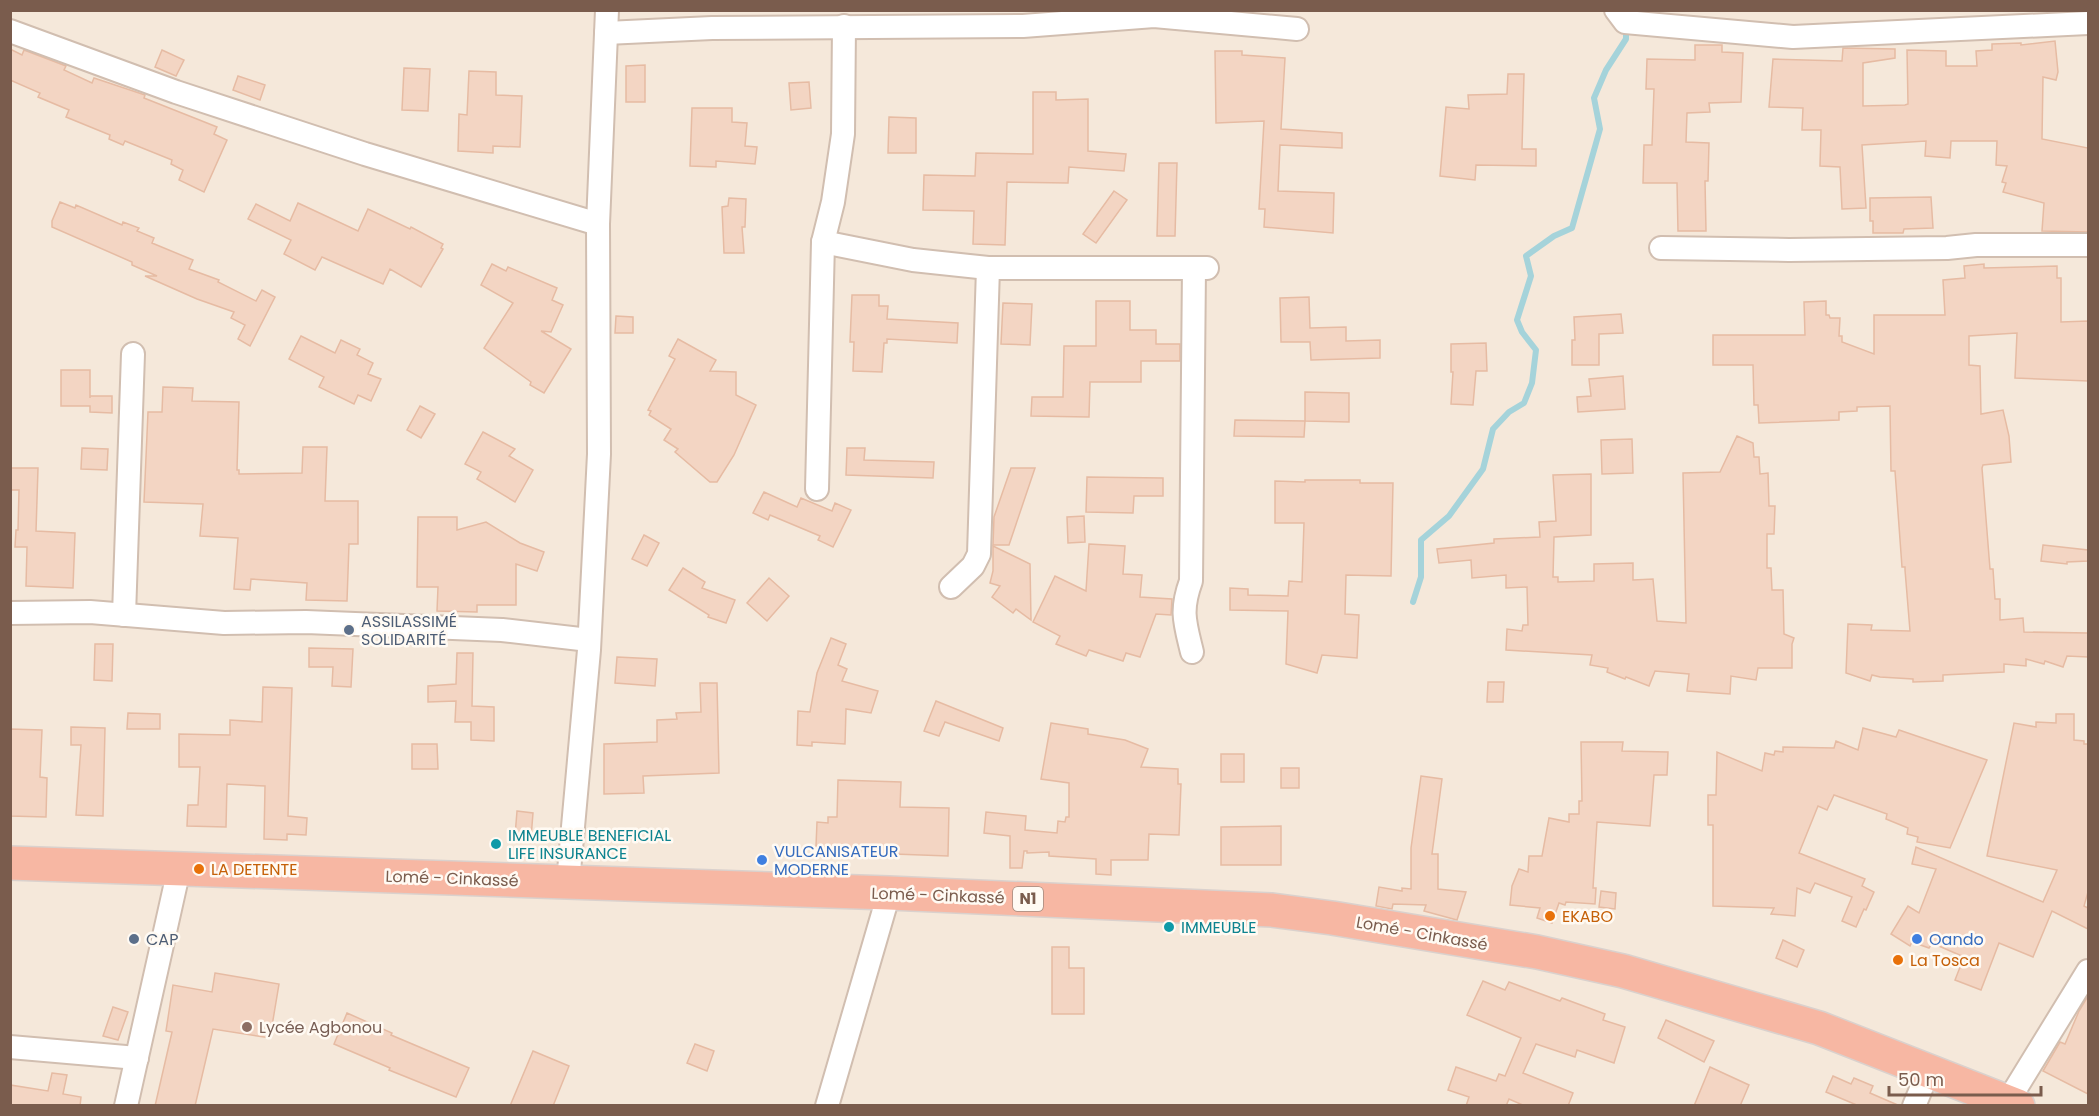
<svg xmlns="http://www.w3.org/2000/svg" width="2099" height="1116" font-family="Poppins,sans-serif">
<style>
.residential{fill:#f5e8da}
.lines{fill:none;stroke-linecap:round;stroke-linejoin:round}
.stream{stroke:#a5d3da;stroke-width:6}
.building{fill:#f3d5c3;stroke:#e6bba3;stroke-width:1.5}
.street-casing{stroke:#d1beb0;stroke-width:26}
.highway-casing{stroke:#dad1cd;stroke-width:36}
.street{stroke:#fff;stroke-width:22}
.highway{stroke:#f7b7a3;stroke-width:33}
.service-dot{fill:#5c6f8a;stroke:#fffaf3;stroke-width:2}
.culture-dot{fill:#0f9aa8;stroke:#fffaf3;stroke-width:2}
.shop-dot{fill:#3f7fe0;stroke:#fffaf3;stroke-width:2}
.food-dot{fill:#e8710a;stroke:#fffaf3;stroke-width:2}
.education-dot{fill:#8d6e63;stroke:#fffaf3;stroke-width:2}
.labels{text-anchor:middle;stroke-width:5;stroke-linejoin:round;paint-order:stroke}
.shield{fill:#fffaf3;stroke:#a28b7f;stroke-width:1.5}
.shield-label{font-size:15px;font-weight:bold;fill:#7a5c4d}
.service-label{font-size:16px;fill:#4e5e75;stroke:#fffaf3;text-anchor:start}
.culture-label{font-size:16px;fill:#0d838f;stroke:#fffaf3;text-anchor:start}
.shop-label{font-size:16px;fill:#366cbe;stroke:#fffaf3;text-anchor:start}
.food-label{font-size:16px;fill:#c56008;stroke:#fffaf3;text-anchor:start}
.street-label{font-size:16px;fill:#7a5c4d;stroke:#fffaf3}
.education-label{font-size:16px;fill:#785e54;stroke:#fffaf3;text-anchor:start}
</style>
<rect width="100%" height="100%" fill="#fdf6ec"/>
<rect class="residential" x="11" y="11" width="2077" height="1094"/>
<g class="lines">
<path class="stream" d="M1413 602 1421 577V540L1449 516 1483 469 1493 429 1509 412 1524 403 1532 383 1536 350 1522 332 1517 320 1531 276 1526 256 1554 236 1572 228 1600 129 1594 98 1606 70 1626 39V26"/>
</g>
<g class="building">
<path d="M2055 41 2058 72 2056 80 2043 77 2042 139 2088 148V232L2042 231 2044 203 2003 192 2006 183 2002 182 2007 166 1996 165 1997 141H1951L1950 158 1925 156 1926 141 1862 145 1866 208 1842 209 1840 167 1820 166 1821 130H1802L1803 108 1769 107 1773 59 1842 61 1843 48 1895 49V58L1863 63V106L1905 105 1908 104 1907 50 1946 51V66H1977L1976 51 1992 50V44L2021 43V45Z"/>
<path d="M1695 45H1722V52L1743 53 1741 102 1709 103 1710 112 1687 113 1686 142 1709 143 1708 181H1705L1706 231H1678L1677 183H1643L1644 145H1652L1654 89H1646L1647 59 1695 60Z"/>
<path d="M10 49 22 55 24 50 66 66 64 70 92 83 94 78 145 95 144 98 217 127 214 134 227 140 204 192 179 180 183 170 171 164 172 160 125 141 123 145 109 139 110 135 66 117 69 110 38 97 40 93 10 80Z"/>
<path d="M162 50 184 60 176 76 155 67Z"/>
<path d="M1215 51H1242V55L1285 58 1281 129 1342 133V148L1280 145 1278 191 1334 193 1333 233 1264 227 1265 209H1259L1264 121 1216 123Z"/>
<path d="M645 65V102H626V66Z"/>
<path d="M404 68 430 69 428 111 402 110Z"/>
<path d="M469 71 496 72V95L522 96 520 147 493 146V153L458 151 459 114 467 115Z"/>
<path d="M1508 74H1524L1522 149H1536V166L1476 165 1475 180 1440 176 1446 107 1469 109 1468 95 1507 94Z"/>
<path d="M238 76 265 85 260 100 233 90Z"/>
<path d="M809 82 811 108 791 110 789 83Z"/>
<path d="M1033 92H1056V100L1088 99V151L1126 154 1124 171 1069 167 1068 183 1007 182 1005 245 973 244 974 211 923 210 924 175 975 176 976 153 1033 154Z"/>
<path d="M692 108H732V122L747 123 745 146 757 147 755 164 716 161V167L690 166Z"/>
<path d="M889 117 916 118V153H888Z"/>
<path d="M1159 163H1177L1175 236H1157Z"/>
<path d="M1114 191 1127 200 1096 243 1083 234Z"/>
<path d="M1931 197 1933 228 1904 229 1903 233H1873V221H1870V198Z"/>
<path d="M729 198 746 199 745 227H742L744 253H724L722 207 728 206Z"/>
<path d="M60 202 75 208 76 205 122 225 123 222 139 228 137 231 154 238 152 243 193 260 189 269 219 280 218 282 256 301 262 290 275 297 250 346 238 339 245 325 231 318 234 312 197 299 145 276H157L132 265V262L52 227V221Z"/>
<path d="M298 203 358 231 368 209 410 229 411 227 443 244 441 248 443 249 421 287 390 269 383 284 322 257 315 270 284 254 291 240 248 219 256 204 290 221Z"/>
<path d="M492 264 506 271 508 267 557 288 552 300 563 305 551 332 541 331 571 349 544 393 530 385 531 382 484 348 513 303 481 285Z"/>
<path d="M1984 264V268L2057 266V278H2061V322L2088 321V381L2015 378 2017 333 1969 336V365L1980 366 1981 414 2003 410 2009 436 2011 462 1983 465 1982 468 1990 569H1993L1995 599H2000V620L2023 618 2024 632 2088 633V657L2067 656 2063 667 2045 661 2044 664 2026 659V666L2004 664V672L1943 675V681L1913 682V679L1880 677 1872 675 1870 681 1846 673 1848 624 1872 625 1871 630 1910 631 1905 570V567H1902L1895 471H1891L1890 406 1857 407V411L1839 412V420L1759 423 1758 405H1754L1753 365H1713V335H1805L1804 302 1826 301V315H1829L1830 318H1840L1839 336H1842V342L1874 354V315H1945L1943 280 1965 278 1964 266Z"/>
<path d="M852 295H879V306H888L887 319 958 323 957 343 887 339V343H884L882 372 853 371 854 342H850Z"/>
<path d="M1309 297 1310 328 1346 327V341L1380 340V358L1311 360 1310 342H1281L1280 298Z"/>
<path d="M1096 301H1130V330H1156V344H1180V361H1141V382H1090L1089 417 1031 416 1032 397H1063L1064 346H1096Z"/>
<path d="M1003 303 1032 304 1030 345 1001 344Z"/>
<path d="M1621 314 1623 333 1599 334V365H1572V340H1575L1574 317Z"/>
<path d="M616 316 633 317V333H615Z"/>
<path d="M301 336 335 353 341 340 360 349 357 355 373 363 368 374 381 379 371 401 358 395 354 404 319 387 324 377 289 359Z"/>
<path d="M678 339 716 360 710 371 736 372V395L756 405 734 455 717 482H710L675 452 678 449 664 440 671 429 649 415 651 411 648 410 675 359 669 356Z"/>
<path d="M1486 343 1487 371H1476L1473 405 1451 404 1453 372H1451V344Z"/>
<path d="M61 370H90V398V396H112V413L90 412V406H61Z"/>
<path d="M1623 376 1625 409 1578 412 1577 397 1591 396 1589 379Z"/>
<path d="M163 387 193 388 192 401 239 402 237 470H239V474L302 473 303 447H327L325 501H358V544H349L347 601 306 600 307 583 251 579 250 590 234 589 238 538 200 536 203 504 144 502 148 412H162Z"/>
<path d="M1305 392 1349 393V422L1305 421Z"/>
<path d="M420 406 435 414 421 438 407 430Z"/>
<path d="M1235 420 1305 421 1304 437 1234 436Z"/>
<path d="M483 432 515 449 509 456 533 470 515 502 477 479 481 472 465 464Z"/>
<path d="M1737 436 1753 443 1754 457H1759L1760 474 1768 473 1769 506H1775L1774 534H1767V568H1771L1772 590H1783L1784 634 1794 638 1792 644V668H1758L1756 680 1731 676 1730 694 1687 691 1689 674 1655 671 1649 686 1626 677 1625 679 1607 672 1608 668 1590 665 1592 655 1506 650 1507 629 1522 631 1523 625H1528L1527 587 1506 588V575L1472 578 1471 560 1439 563 1437 549 1494 543V539L1540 537 1539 522 1556 521 1553 475 1591 474V535L1554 537 1553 577H1558V582L1594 581V564L1633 563V580L1653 579 1657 621 1686 623 1683 473 1720 472Z"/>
<path d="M1632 439 1633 473 1602 474 1601 440Z"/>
<path d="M82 448 108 449 107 470 81 469Z"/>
<path d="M847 448H865L864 460 934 462 933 478 846 475Z"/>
<path d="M10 468H38L36 531 75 533 73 588 26 586 27 547H15L16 530H18L19 490H10Z"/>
<path d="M1011 468H1035L1009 545H993L994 517Z"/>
<path d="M1087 477 1163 478V496H1134L1133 513 1086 512Z"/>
<path d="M1305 480H1360V483H1393L1391 576 1346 575 1345 614 1359 615 1357 658 1322 655 1317 673 1286 664 1288 611 1230 610V588L1248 589V595L1288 596 1289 581 1302 582 1304 523H1275V481L1305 482Z"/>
<path d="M764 492 797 507 801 498 832 511 835 503 851 510 833 547 818 540 820 536 770 515 768 520 753 513Z"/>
<path d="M1084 516 1085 542 1068 543 1067 517Z"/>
<path d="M418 517H457V530L486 522 520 543 544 552 537 571 516 564V605H477V612L437 611 438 587H417Z"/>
<path d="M644 535 659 543 647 566 632 559Z"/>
<path d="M1089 544 1125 546 1123 574 1142 575 1140 597 1172 599 1171 615 1156 614 1140 657 1126 653 1123 661 1089 650 1086 656 1056 644 1060 636 1033 622 1055 576 1086 591Z"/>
<path d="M2043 545 2088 550V561L2067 562V564L2041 561Z"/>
<path d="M993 546 1030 564 1031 620 1016 609 1013 613 992 597 1000 586 990 583 993 571Z"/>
<path d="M683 568 705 582 702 588 735 600 726 623 708 617 709 615 669 590Z"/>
<path d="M769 578 789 596 767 621 747 603Z"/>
<path d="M831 638 846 644 838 665 847 669 842 681 878 691 871 713 846 709 845 744 812 742V746L797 745 798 711 810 712 817 673Z"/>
<path d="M95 644H113L112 681 94 680Z"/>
<path d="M309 648 353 649 351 687 332 686 333 667H309Z"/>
<path d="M457 653H473L472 706 494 707V741L471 740V722H455L456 701 428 702V686L456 684Z"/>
<path d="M617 657 657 659 655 686 615 683Z"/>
<path d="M1488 682H1504L1503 702H1487Z"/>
<path d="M700 683H717L719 773 643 776 644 793 604 794V744L657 742V720L677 719 676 713 701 712Z"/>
<path d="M263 687 292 688 288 816 307 818 306 835 287 834V840L264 839 265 786 227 784 226 827 187 826 188 805H198L200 767H179V734L230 735V720L262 722Z"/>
<path d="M936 701 1003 728 999 741 945 722 939 736 924 731Z"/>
<path d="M128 713 160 714V729H127Z"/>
<path d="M2056 714H2074V740L2084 741V744H2088V892L2084 906 2088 908V929L2052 911 2033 957 1999 943 1981 990 1955 980 1964 957 1932 943 1929 948 1912 942 1910 946 1891 934 1908 906 1919 913 1936 869 1912 864 1916 847 2043 902 2057 870 1987 856 2014 723 2036 727V722L2056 723Z"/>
<path d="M1051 723 1088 729V734L1125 740 1148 749 1141 767 1178 769V784H1181L1179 835 1149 834 1148 860H1111V875L1096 874V859L1049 856V852L1027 853V851H1024L1022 868H1010V836L984 833 986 812 1026 816 1025 830 1057 833 1058 821 1065 822 1066 817H1069V783L1041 779Z"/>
<path d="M71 727 105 728 103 816 76 815 81 745H71Z"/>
<path d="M1863 728 1896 737 1899 730 1987 760 1950 848 1917 842 1918 837 1907 834 1908 828 1886 819 1887 814 1834 795 1827 810 1818 806 1799 853 1865 879 1862 886 1874 892 1866 910 1864 909 1856 927 1842 921 1852 897 1815 883 1810 893 1797 888 1795 916 1771 914 1774 908 1713 906V825H1708V795H1716L1717 752 1762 771 1765 753 1774 755 1775 751 1783 752V747L1834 748 1836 741 1858 750Z"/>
<path d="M10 729 42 730 40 777 47 778 46 817 10 816Z"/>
<path d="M1581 742H1623L1622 751 1668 752 1667 775H1654L1650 826 1597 822 1593 888H1596L1595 904 1566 902 1565 905 1559 903 1552 923 1537 918 1540 908 1510 905 1512 886 1519 869 1528 872 1529 856H1542L1549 818 1569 822V814H1579V801H1582Z"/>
<path d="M412 744H437L438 769H412Z"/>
<rect x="1221" y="754" width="23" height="28"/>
<rect x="1281" y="768" width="18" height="20"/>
<path d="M1421 776 1442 779 1432 854H1438V889L1466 892 1457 920 1424 911 1426 905 1393 904 1392 909 1376 906 1379 887 1402 891V888L1411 889V848Z"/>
<path d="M838 780 901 782 900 807 949 808 948 856 867 853V848L816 846 817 822 828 823V817H837Z"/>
<path d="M517 811 533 813 531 838 515 836Z"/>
<path d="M1281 826V865H1221V827Z"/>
<path d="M1601 891 1616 893 1615 909 1599 907Z"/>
<path d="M1783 940 1804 950 1797 967 1776 958Z"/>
<path d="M1052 947H1069V968H1084V1014H1052Z"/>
<path d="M215 973 279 984 270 1038 213 1029 195 1106H155L172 1032 166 1031 173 985 212 992Z"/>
<path d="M1483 981 1505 990 1509 982 1560 1001 1562 998 1605 1014 1603 1020 1625 1027 1614 1063 1577 1050 1575 1057 1536 1044 1523 1073 1573 1093 1568 1106H1525L1509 1099 1506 1106H1466L1469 1097 1448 1090 1456 1067 1496 1081 1499 1074 1505 1076 1521 1038 1467 1015Z"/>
<path d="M2088 996V1094L2043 1071 2060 1042 2065 1044 2079 1011Z"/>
<path d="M113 1007 128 1012 118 1040 103 1036Z"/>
<path d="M347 1013 392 1033 391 1035 469 1068 456 1097 389 1070 390 1068 334 1044Z"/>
<path d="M1666 1020 1714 1041 1704 1062 1658 1038Z"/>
<path d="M695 1044 714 1051 707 1071 687 1063Z"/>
<path d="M533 1051 569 1066 553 1106H510Z"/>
<path d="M1710 1067 1749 1085 1740 1106H1694Z"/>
<path d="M52 1073 67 1075 63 1094 81 1097 80 1106H10V1085L48 1091Z"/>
<path d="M1833 1076 1851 1084 1854 1078 1873 1086 1870 1093 1900 1106H1859L1826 1092Z"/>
</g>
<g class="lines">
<defs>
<g id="street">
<path d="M1616 10 1625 22 1793 37 2088 23"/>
<path d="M10 31 176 92 365 154 598 224"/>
<path d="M606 33 712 28 1023 26 1154 16 1297 29"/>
<path d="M823 242 913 260 988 268H1207"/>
<path d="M1661 248 1789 250 1947 248 1976 245H2088"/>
<path d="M817 489 823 242 833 202 843 134 844 26"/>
<path d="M951 587 973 566 979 554 988 268"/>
<path d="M10 613 90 612 224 623 306 622 502 630 589 640"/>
<path d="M124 615 133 354"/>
<path d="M1192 652C1185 623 1180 611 1191 581L1194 268"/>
<path d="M568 882 589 650 599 454 598 224 607 10"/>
<path d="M10 1047 137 1058"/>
<path d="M2008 1101 2088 971"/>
<path d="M126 1106 179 869"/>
<path d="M827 1106 889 893"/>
<path d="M1914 1106 1929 1070"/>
</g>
<path id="highway" d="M10 863 889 893 1272 910 1332 918 1537 952 1623 971 1819 1028 2018 1106"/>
</defs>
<use href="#street" class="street-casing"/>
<use href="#highway" class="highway-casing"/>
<use href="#street" class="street"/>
<use href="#highway" class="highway"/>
</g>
<g class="service-dot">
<circle cx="349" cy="630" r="6"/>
<circle cx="134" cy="939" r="6"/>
</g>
<g class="culture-dot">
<circle cx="496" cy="844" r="6"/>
<circle cx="1169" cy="927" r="6"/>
</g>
<g class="shop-dot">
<circle cx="762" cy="860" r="6"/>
<circle cx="1917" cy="939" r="6"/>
</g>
<g class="food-dot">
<circle cx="199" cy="869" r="6"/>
<circle cx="1550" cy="916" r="6"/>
<circle cx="1898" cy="960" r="6"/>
</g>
<circle class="education-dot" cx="247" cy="1027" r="6"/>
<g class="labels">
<rect class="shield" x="1013" y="887" width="30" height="24" rx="4.5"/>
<g class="shield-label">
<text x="1028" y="904">N1</text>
</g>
<g class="service-label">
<text x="361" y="627">ASSILASSIMÉ<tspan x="361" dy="18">SOLIDARITÉ</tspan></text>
<text x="146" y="945">CAP</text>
</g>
<g class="culture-label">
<text x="508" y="841">IMMEUBLE BENEFICIAL<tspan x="508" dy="18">LIFE INSURANCE</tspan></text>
<text x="1181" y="933">IMMEUBLE</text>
</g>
<g class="shop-label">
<text x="774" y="857">VULCANISATEUR<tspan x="774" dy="18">MODERNE</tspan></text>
<text x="1929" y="945">Oando</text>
</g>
<g class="food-label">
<text x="211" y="875">LA DETENTE</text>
<text x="1562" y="922">EKABO</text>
<text x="1910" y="966">La Tosca</text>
</g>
<g class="street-label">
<text transform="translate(452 878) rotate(2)" y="6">Lomé - Cinkassé</text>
<text transform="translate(938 895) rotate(2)" y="6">Lomé - Cinkassé</text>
<text transform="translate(1422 933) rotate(10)" y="6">Lomé - Cinkassé</text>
</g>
<g class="education-label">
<text x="259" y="1033">Lycée Agbonou</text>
</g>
</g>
<rect width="2099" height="1116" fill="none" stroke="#7a5c4d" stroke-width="24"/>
<path d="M1889 1086v9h152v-9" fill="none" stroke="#7a5c4d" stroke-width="3"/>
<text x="1898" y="1086" font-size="18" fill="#7a5c4d" stroke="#fffaf3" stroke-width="4.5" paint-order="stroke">50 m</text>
</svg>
